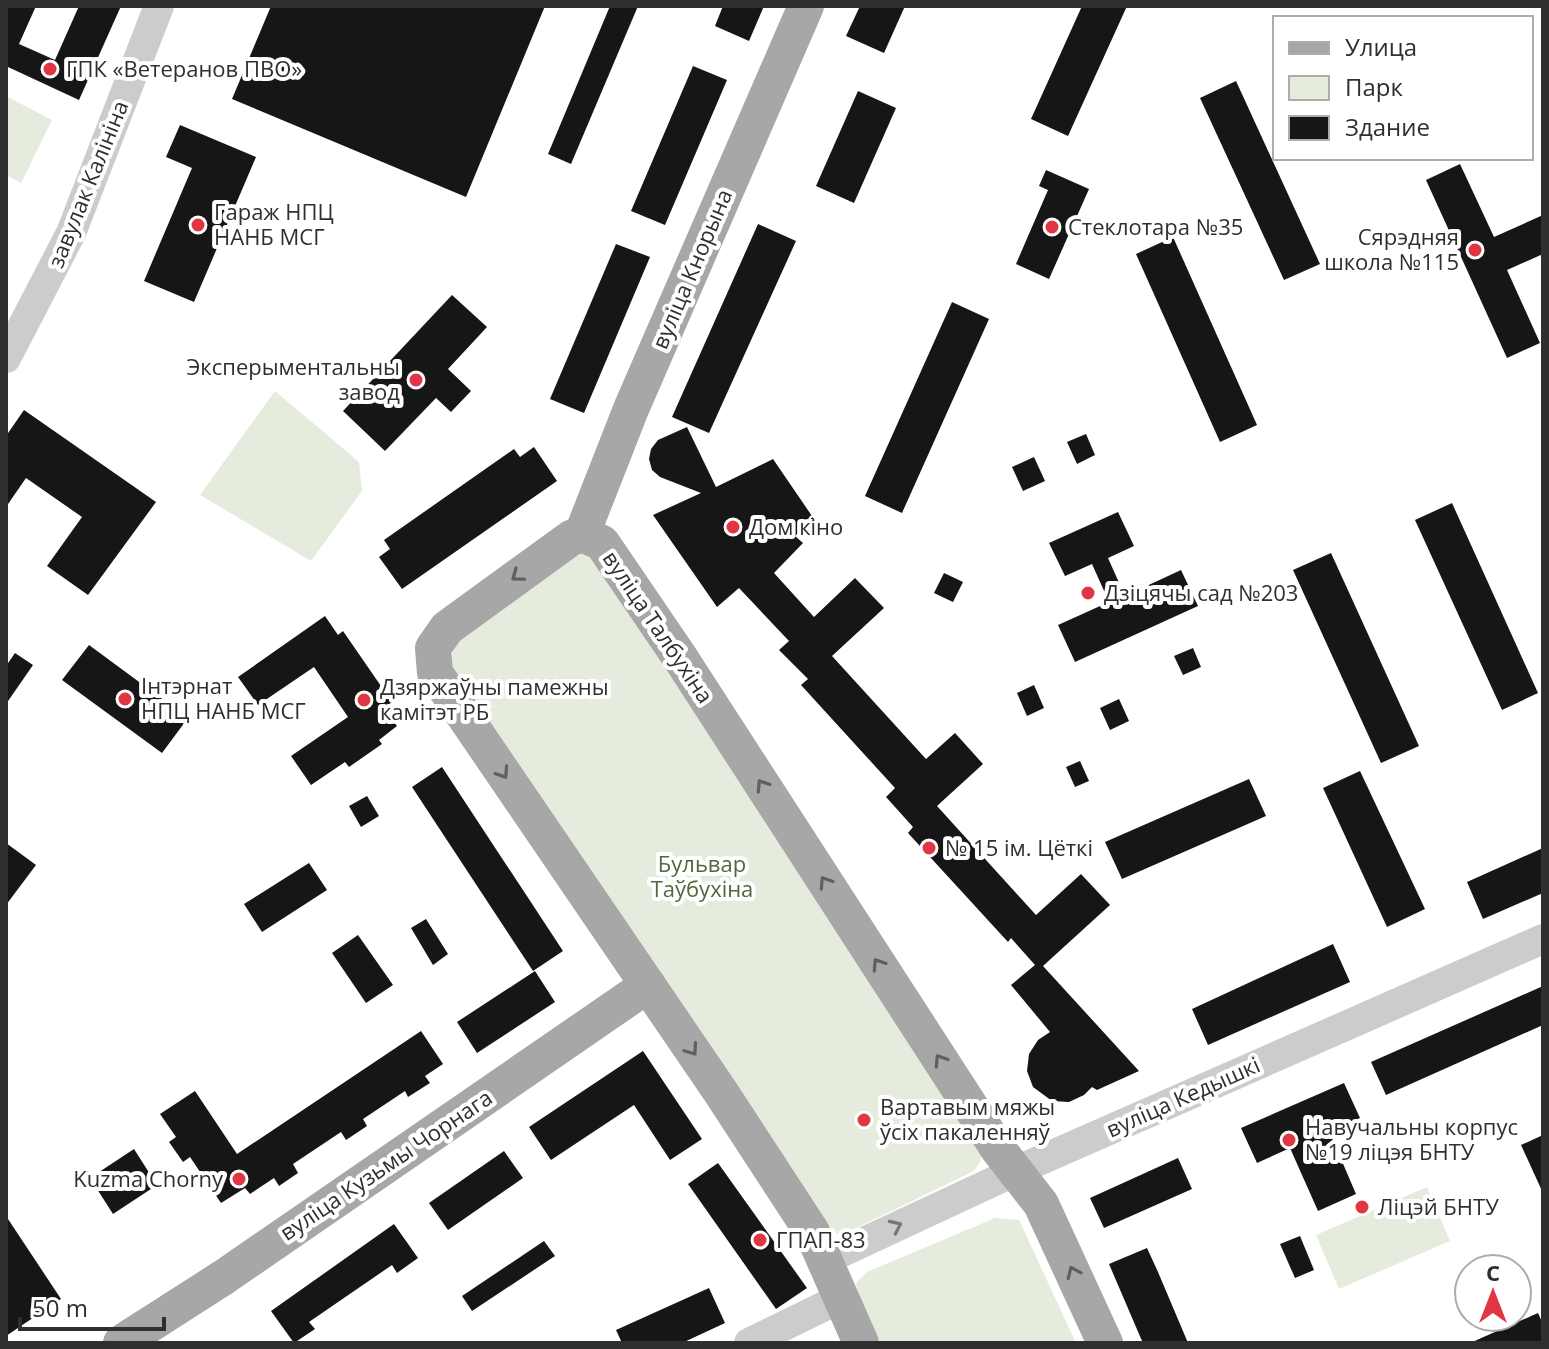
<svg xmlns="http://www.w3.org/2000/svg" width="1549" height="1349" font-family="'Open Sans',sans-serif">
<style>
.green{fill:#e5ebdd}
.building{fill:#161616}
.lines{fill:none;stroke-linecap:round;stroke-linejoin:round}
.minor{stroke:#ccc;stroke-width:30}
.major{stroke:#a7a7a7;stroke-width:36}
.oneway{stroke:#5f5f5f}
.oneway2{stroke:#767676}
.poi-dot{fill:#e03643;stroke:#fff;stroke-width:3}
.labels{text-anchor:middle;stroke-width:8;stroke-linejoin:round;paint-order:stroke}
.poi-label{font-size:22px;fill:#2f2f2f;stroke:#fff;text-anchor:start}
.street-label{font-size:22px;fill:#2f2f2f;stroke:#fff}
.park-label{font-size:22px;fill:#52693d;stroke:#fff}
</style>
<rect width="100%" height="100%" fill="#fff"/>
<g class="green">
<path d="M6 96 52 120 21 183 6 175Z"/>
<path d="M275 391 359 462 362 491 311 561 200 495Z"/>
<path d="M580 548 601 555 982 1150 980 1162 974 1171 850 1231 838 1234 828 1228 451 670 454 640Z"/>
<path d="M1427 1187 1450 1241 1339 1289 1316 1235Z"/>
<path d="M995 1218 1019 1220 1076 1343H880L857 1290 856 1283 867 1272Z"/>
</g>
<g class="building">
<path d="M6 6H36L19 44 55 60 79 6H121L79 100 8 67 6 72Z"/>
<path d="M271 6H545L466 197 232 99Z"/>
<path d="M610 6H638L571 164 548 154Z"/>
<path d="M723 6H764L749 41 715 26Z"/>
<path d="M860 6H905L884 53 846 36Z"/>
<path d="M1082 6H1127L1068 136 1031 119Z"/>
<path d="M693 66 727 80 665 225 631 211Z"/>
<path d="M1236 81 1320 264 1284 280 1200 98Z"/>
<path d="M858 91 896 108 854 203 816 186Z"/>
<path d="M180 125 256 157 194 302 144 281 192 168 166 157Z"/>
<path d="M1460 164 1494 237 1543 215V254L1507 270 1540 343 1507 358 1426 180Z"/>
<path d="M1046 170 1089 189 1049 279 1016 264 1048 190 1039 186Z"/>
<path d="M758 224 796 241 709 433 672 417Z"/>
<path d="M1173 237 1257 425 1220 442 1136 254Z"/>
<path d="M616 244 650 257 584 413 550 399Z"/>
<path d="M452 295 487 327 448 369 471 391 451 412 436 398 385 451 343 411Z"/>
<path d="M952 302 989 319 902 513 865 496Z"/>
<path d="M24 410 156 502 88 595 47 566 82 517 26 478 6 507V436Z"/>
<path d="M687 427 716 487 773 459 814 519 795 536 803 543 774 573 814 617 855 578 884 608 832 656 926 759 955 733 983 764 937 806 1036 915 1081 874 1110 905 1043 966 1139 1071 1097 1090 1092 1087 1084 1095 1069 1102 1052 1101 1033 1087 1027 1071 1029 1054 1038 1040 1050 1032 1011 985 1035 965 1011 938 1008 942 908 833 913 827 886 797 895 788 801 685 808 679 779 650 789 641 739 588 717 607 653 515 701 493 660 477 652 470 649 459 651 449 658 440Z"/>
<path d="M1086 434 1095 455 1077 464 1067 442Z"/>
<path d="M534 447 557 481 402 589 379 557 390 549 384 540 514 449 520 457Z"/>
<path d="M1034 457 1045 481 1023 491 1012 467Z"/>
<path d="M1452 503 1538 693 1502 710 1415 520Z"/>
<path d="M1118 512 1134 546 1108 558 1125 596 1181 570 1198 606 1075 662 1058 625 1109 602 1092 564 1065 576 1049 543Z"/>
<path d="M1331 553 1419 746 1381 763 1293 570Z"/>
<path d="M944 573 963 582 953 602 934 593Z"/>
<path d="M325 616 338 635 343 631 392 702 384 708 397 726 379 740 382 744 349 767 345 762 311 785 291 756 348 717 314 667 258 705 238 677Z"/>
<path d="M89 645 188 718 162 753 62 680Z"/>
<path d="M1193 648 1201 667 1183 675 1174 656Z"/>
<path d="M15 653 33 665 6 704V666Z"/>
<path d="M1034 685 1044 708 1027 716 1017 693Z"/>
<path d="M1119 699 1129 721 1110 730 1100 708Z"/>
<path d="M1080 761 1089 781 1075 787 1066 767Z"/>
<path d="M442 767 563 951 533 971 412 787Z"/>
<path d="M1360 771 1425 909 1387 927 1323 788Z"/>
<path d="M1249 779 1266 816 1122 879 1105 842Z"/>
<path d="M367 796 379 816 361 827 349 806Z"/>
<path d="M6 843 36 865 6 905Z"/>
<path d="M1543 848V893L1483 919 1467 882Z"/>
<path d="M309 863 327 890 262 932 244 904Z"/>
<path d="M426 919 448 954 433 965 411 928Z"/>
<path d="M358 935 393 985 366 1003 332 953Z"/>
<path d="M1333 944 1350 982 1208 1045 1192 1009Z"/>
<path d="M535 971 555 1002 477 1053 457 1022Z"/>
<path d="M1543 986V1025L1386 1095 1371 1062Z"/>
<path d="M421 1031 443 1064 425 1076 430 1083 408 1097 405 1091 363 1119 367 1126 346 1140 341 1132 293 1164 298 1173 279 1186 274 1178 250 1194 245 1188 221 1203 190 1157 183 1162 169 1142 176 1137 160 1114 195 1091 237 1154Z"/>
<path d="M643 1051 702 1139 670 1160 634 1105 551 1160 529 1127Z"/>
<path d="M1344 1083 1360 1118 1329 1131 1356 1194 1318 1211 1290 1148 1257 1163 1241 1128Z"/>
<path d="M1543 1135V1193L1521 1145Z"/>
<path d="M134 1149 157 1185 113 1214 90 1178Z"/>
<path d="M504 1151 523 1178 448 1230 429 1203Z"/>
<path d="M1178 1158 1192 1189 1104 1228 1090 1198Z"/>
<path d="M718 1163 807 1288 776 1309 688 1184Z"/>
<path d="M6 1216 61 1299 6 1336Z"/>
<path d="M394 1224 418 1258 397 1273 392 1265 309 1322 315 1329 294 1343 271 1311Z"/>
<path d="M1300 1236 1314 1270 1295 1278 1280 1244Z"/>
<path d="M544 1241 555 1256 472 1311 462 1296Z"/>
<path d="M1147 1248 1158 1272 1188 1343H1143L1139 1334 1109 1264Z"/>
<path d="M709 1288 725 1323 682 1343H622L616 1330Z"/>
<path d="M1538 1313 1543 1324V1343H1470Z"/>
</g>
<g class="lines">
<g class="minor">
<path d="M6 358 71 233 159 6"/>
<path d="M825 1260 1016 1171 1543 939"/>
<path d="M749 1343 843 1297"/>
</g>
<g class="major">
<path d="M582 534 631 409 806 6"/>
<path d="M121 1343 224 1277 648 985"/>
<path d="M861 1343 812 1232 722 1094 435 673 433 648 447 628 571 538 582 534 602 543 681 659 998 1149 1041 1204 1105 1343"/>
</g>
</g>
<defs><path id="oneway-chevron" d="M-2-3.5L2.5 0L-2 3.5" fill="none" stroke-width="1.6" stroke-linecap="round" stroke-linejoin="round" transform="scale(2)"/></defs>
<g class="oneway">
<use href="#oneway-chevron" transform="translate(517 576) rotate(143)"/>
<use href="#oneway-chevron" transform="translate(503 773) rotate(56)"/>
<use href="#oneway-chevron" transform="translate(762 785) rotate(-123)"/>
<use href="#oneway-chevron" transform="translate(825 882) rotate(-123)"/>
<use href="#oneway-chevron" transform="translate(878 964) rotate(-123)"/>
<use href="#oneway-chevron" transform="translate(692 1050) rotate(55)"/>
<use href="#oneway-chevron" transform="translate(940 1060) rotate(-123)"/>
<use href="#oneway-chevron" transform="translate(1073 1272) rotate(-114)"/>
</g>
<use class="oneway2" href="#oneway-chevron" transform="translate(896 1226) rotate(-25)"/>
<g class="poi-dot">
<circle cx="50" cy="69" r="8"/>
<circle cx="198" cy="225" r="8"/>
<circle cx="1052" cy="227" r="8"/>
<circle cx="1475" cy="250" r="8"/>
<circle cx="416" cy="380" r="8"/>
<circle cx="733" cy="527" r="8"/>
<circle cx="1088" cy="593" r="8"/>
<circle cx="125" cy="699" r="8"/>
<circle cx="364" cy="700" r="8"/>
<circle cx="929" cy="848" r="8"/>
<circle cx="864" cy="1120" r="8"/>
<circle cx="1289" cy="1140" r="8"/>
<circle cx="239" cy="1179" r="8"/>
<circle cx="1362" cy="1207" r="8"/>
<circle cx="760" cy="1240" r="8"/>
</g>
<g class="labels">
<g class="poi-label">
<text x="66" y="77">ГПК «Ветеранов ПВО»</text>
<text x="214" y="220">Гараж НПЦ<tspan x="214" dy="25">НАНБ МСГ</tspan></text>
<text x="1068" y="235">Стеклотара №35</text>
<text x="1459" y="245" text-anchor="end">Сярэдняя<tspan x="1459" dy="25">школа №115</tspan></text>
<text x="400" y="375" text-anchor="end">Эксперыментальны<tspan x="400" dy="25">завод</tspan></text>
<text x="749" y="535">Дом кіно</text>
<text x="1104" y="601">Дзіцячы сад №203</text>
<text x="141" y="694">Інтэрнат<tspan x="141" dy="25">НПЦ НАНБ МСГ</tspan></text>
<text x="380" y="695">Дзяржаўны памежны<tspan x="380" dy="25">камітэт РБ</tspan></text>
<text x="945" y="856">№ 15 ім. Цёткі</text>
<text x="880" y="1115">Вартавым мяжы<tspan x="880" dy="25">ўсіх пакаленняў</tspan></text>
<text x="1305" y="1135">Навучальны корпус<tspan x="1305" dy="25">№19 ліцэя БНТУ</tspan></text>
<text x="223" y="1187" text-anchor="end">Kuzma Chorny</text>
<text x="1378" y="1215">Ліцэй БНТУ</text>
<text x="776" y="1248">ГПАП-83</text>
</g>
<g class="street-label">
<text transform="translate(88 184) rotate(-68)" y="8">завулак Калініна</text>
<text transform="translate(692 269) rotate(-67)" y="8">вуліца Кнорына</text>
<text transform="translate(658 627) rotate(56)" y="8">вуліца Талбухіна</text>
<text transform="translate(1183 1097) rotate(-24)" y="8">вуліца Кедышкі</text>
<text transform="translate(386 1165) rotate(-34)" y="8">вуліца Кузьмы Чорнага</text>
</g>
<g class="park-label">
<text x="702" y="872">Бульвар<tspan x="702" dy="25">Таўбухіна</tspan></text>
</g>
</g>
<rect width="1549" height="1349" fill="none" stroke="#2f2f2f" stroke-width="16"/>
<rect x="1273" y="16" width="260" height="144" fill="#ffffff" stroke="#acacac" stroke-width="2"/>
<rect x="1289" y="42" width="40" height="12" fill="#a7a7a7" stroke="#acacac" stroke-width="2"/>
<text x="1345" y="56" font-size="24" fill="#2f2f2f">Улица</text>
<rect x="1289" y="76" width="40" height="24" fill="#e5ebdd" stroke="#acacac" stroke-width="2"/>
<text x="1345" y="96" font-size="24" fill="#2f2f2f">Парк</text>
<rect x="1289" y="116" width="40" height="24" fill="#161616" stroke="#acacac" stroke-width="2"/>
<text x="1345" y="136" font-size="24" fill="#2f2f2f">Здание</text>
<g transform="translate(1493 1293)"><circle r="38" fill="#ffffff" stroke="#acacac" stroke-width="2"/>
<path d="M0-6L14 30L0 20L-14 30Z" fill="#e03643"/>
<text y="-12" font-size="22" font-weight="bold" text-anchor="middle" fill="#2f2f2f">С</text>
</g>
<path d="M20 1317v12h144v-12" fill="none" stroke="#2f2f2f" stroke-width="4"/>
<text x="32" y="1317" font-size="24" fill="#2f2f2f" stroke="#ffffff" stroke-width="6" paint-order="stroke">50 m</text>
</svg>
